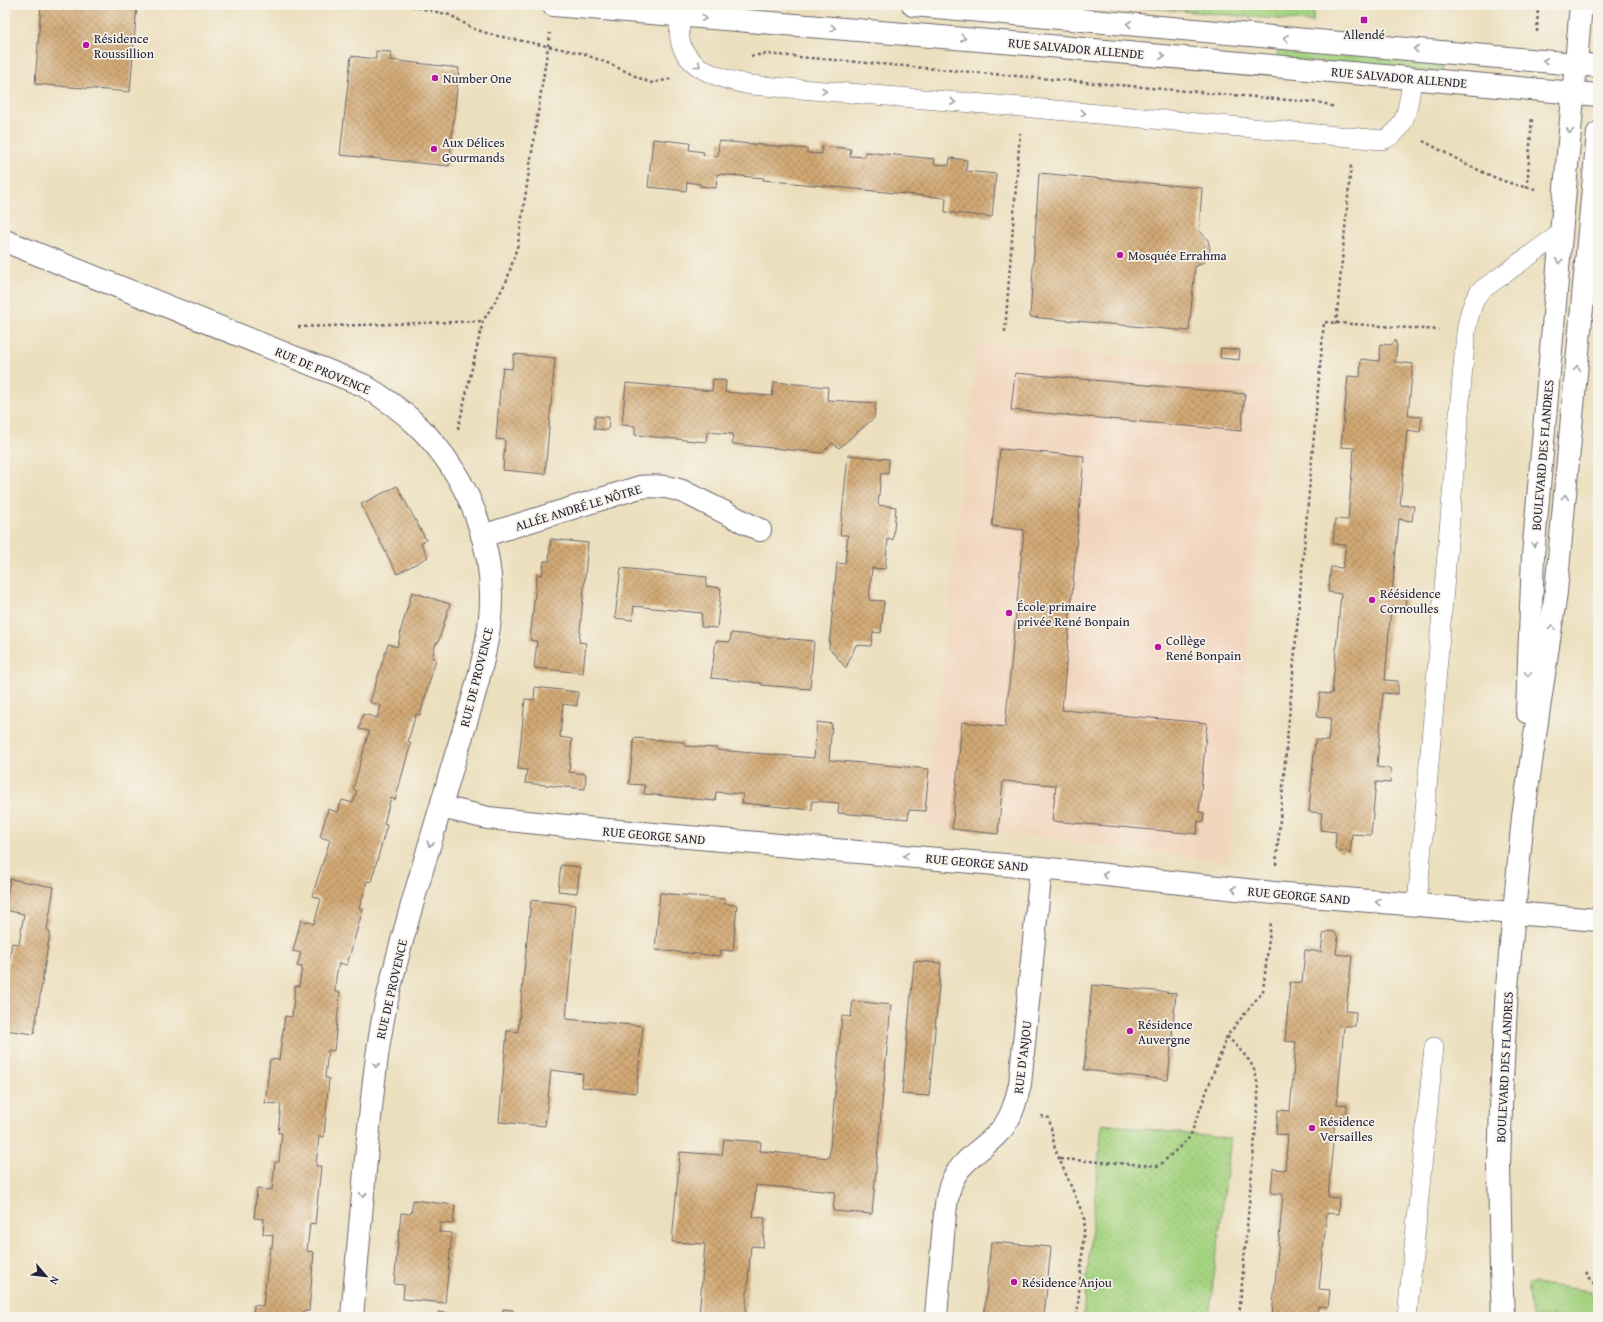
<svg xmlns="http://www.w3.org/2000/svg" width="1603" height="1322" font-family="'Gentium Book Plus',serif">
<style>
.built{fill:#f2d5bd}
.green{fill:url(#green-dots);stroke:#647b5e}
.building{fill:url(#building-cross-hatch)}
.lines{fill:none;stroke-linecap:round;stroke-linejoin:round}
.service-casing{stroke:#696469;stroke-width:20}
.minor-casing{stroke:#696469;stroke-width:24}
.tertiary-casing{stroke:#696469;stroke-width:24}
.path{stroke:#696469;stroke-width:2.5;stroke-dasharray:3 3;stroke-linecap:butt}
.service{stroke:#fff;stroke-width:19}
.minor{stroke:#fff;stroke-width:22}
.tertiary{stroke:#fff;stroke-width:22}
.oneway{stroke:#9c9ca7}
.poi-dot{fill:#b5179e;stroke:#f7f3e8;stroke-width:1.5}
.labels{text-anchor:middle;stroke-width:3.5;stroke-linejoin:round;paint-order:stroke}
.poi-label{font-size:13px;fill:#22223b;stroke:#f7f3e8;text-anchor:start}
.street-label{font-size:13px;fill:#22223b;stroke:#f7f3e8}
</style>
<defs>
<pattern id="green-dots" width="8" height="8" patternUnits="userSpaceOnUse"><rect width="8" height="8" fill="#a5d481"/><path d="M2 2h.1M6 6h.1" fill="none" stroke="#8eb670" stroke-width="1.8" stroke-linecap="round"/></pattern>
<pattern id="building-cross-hatch" width="8" height="8" patternUnits="userSpaceOnUse"><rect width="8" height="8" fill="#d2a975"/><path d="M0 0l8 8M0 8l8-8" fill="none" stroke="#aa8961"/></pattern>
</defs>
<rect width="100%" height="100%" fill="#f7f3e8"/>
<filter id="ink" filterUnits="userSpaceOnUse"><feTurbulence type="fractalNoise" baseFrequency=".025" numOctaves="2"/><feDisplacementMap in="SourceGraphic" scale="8" xChannelSelector="R" yChannelSelector="G"/><feConvolveMatrix kernelMatrix="1 2 1 2 8 2 1 2 1" color-interpolation-filters="sRGB"/></filter>
<filter id="wash" filterUnits="userSpaceOnUse"><feTurbulence type="fractalNoise" baseFrequency=".012" numOctaves="4" result="noise"/><feDisplacementMap in="SourceGraphic" scale="16" xChannelSelector="R" yChannelSelector="G"/><feGaussianBlur stdDeviation="0.9" result="paint"/><feColorMatrix in="noise" values="0 0 0 0 0 0 0 0 0 0 0 0 0 0 0 0 0 1.4 0 .05"/><feComposite in="paint" operator="in"/></filter>
<g filter="url(#wash)">
<rect width="100%" height="100%" fill="#ecdfbe"/>
<path class="built" d="M978 343 1274 372 1228 862 1051 838 924 826Z"/>
<g class="green">
<path d="M1110 5H1314L1313 22Z"/>
<path d="M1279 43 1442 58 1441 73 1277 58Z"/>
<path d="M1102 1124 1231 1139 1209 1317H1083Z"/>
<path d="M1534 1283 1590 1291 1598 1303V1317H1532L1528 1285Z"/>
</g>
<g id="blocks">
<g class="building">
<path d="M41 5H137L130 92 35 84Z"/>
<path d="M376 51 391 52 390 60 459 68 449 166 340 155 351 56 376 59Z"/>
<path d="M653 139 690 143 689 150 704 152 703 155 718 156 719 141 807 149V153L822 154V146L851 149 850 156 865 157V152L935 159 934 164 949 165 950 158 967 160 966 171 996 174 992 217 945 212 946 198 763 180 764 178 717 174 716 188 700 186V184L687 182 686 191 648 187Z"/>
<path d="M1039 173 1202 188 1199 230 1208 240 1210 250 1205 261 1195 267 1189 331 1030 317Z"/>
<path d="M1395 340 1397 346 1395 362 1413 364 1408 416 1422 417 1420 432 1407 430 1400 505 1414 506 1412 521 1399 519 1392 593 1406 594 1405 608 1391 607 1385 680 1398 681V694L1383 693 1377 767 1391 769 1390 783 1376 782 1371 835 1352 834 1350 854 1345 850 1341 852 1335 848 1336 832 1320 830 1322 813 1309 812 1315 740 1328 741 1331 718 1317 717 1320 693 1332 694 1341 594 1328 592 1331 567 1343 568 1346 545 1333 544 1335 519 1348 520 1354 448 1341 447 1348 376 1360 377 1361 359 1379 361 1381 344 1391 345Z"/>
<path d="M1221 348 1240 350 1239 360 1220 358Z"/>
<path d="M514 354 555 358 545 474 503 470 505 440 496 439 500 388 503 368 512 369Z"/>
<path d="M1015 373 1245 394 1241 431 1011 410Z"/>
<path d="M713 379 726 381 725 392 772 396 774 382 828 387 827 400 876 403 874 418 839 448 832 443 822 453 732 444 733 434 707 432 706 442 635 435V426L622 425 626 383 712 391Z"/>
<path d="M595 416 609 417 608 430 594 429Z"/>
<path d="M1000 449 1084 456 1062 710 1207 723 1199 812 1204 813 1203 822 1198 821 1197 834 1052 821 1056 785 1003 781 998 834 952 829 962 722 1005 727 1024 530 992 526Z"/>
<path d="M848 455 889 459 888 474 881 473 878 505 896 507 893 540 888 539 885 569 872 568 869 600 884 601 881 633 873 632 871 646 856 645 846 668 829 648 837 563 845 564 848 535H840Z"/>
<path d="M397 486 426 540 421 543 428 557 397 574 361 504Z"/>
<path d="M551 539 588 543 579 642 586 643 583 673 534 668 537 641 530 640 537 574 542 575 544 561H549Z"/>
<path d="M621 568 707 577 706 586 721 588 717 628 701 627 702 613 634 606 632 620 615 618Z"/>
<path d="M412 592 450 604 438 643H436L432 657 436 659 420 715 416 714 408 741 411 743 395 800 391 798 387 812 384 824 387 825 371 882 367 881 363 896 359 908 363 909 347 965 339 963 336 977 335 992H340L334 1051 328 1050 325 1078H329L324 1137 319 1136 316 1166H321L315 1224 310 1223 307 1251 314 1252 309 1311H303L302 1317H253L254 1305 263 1306 270 1248H272L273 1235 263 1234 264 1219 254 1218 257 1189 272 1190 275 1162H279L282 1133H278L281 1104 265 1103 270 1059 279 1060 285 1016 292 1017 295 986H299L302 967 297 966 301 953 293 951 301 920 314 924 321 899 312 896 330 840 320 837 328 809 338 812 342 800 353 803 357 791 353 789 369 731 359 729 363 714 377 718 381 706 370 702 388 644 397 647 401 633H400Z"/>
<path d="M731 633 814 641 810 689 761 685V683L711 678 716 641 730 642Z"/>
<path d="M535 687 578 692 577 706 563 704 560 737 572 739 569 772 586 774 585 789 525 783 527 770 518 769 525 699 534 700Z"/>
<path d="M817 722 832 724 829 760 929 769 925 811 909 810 908 819 838 813 839 803 812 801V810L742 803 743 794 716 792 715 801 644 794 645 785 629 784 634 738 684 742V746L717 748V750L814 758Z"/>
<path d="M561 865 580 867 577 893 558 891Z"/>
<path d="M10 879 54 887 47 930 50 932 34 1034 5 1030V985L12 943 19 944 24 914 5 910Z"/>
<path d="M660 893 725 899V904L737 905 733 951 721 950 720 956 655 950Z"/>
<path d="M531 900 576 905 566 1019 643 1026 636 1093 582 1087 583 1074 551 1070 545 1126 499 1122 507 1031 518 1032Z"/>
<path d="M1330 931 1334 932 1338 937 1336 954 1352 956 1346 1011 1356 1012 1355 1026H1344L1337 1104 1347 1105 1346 1121 1335 1120 1328 1197 1339 1198 1338 1214 1327 1213 1319 1289 1330 1290 1328 1307 1318 1306 1317 1317H1272L1283 1194 1271 1193 1273 1169 1285 1170 1288 1135 1276 1134 1278 1110 1290 1111 1296 1042 1285 1041 1290 982 1302 983 1305 950 1321 952 1323 936 1324 933Z"/>
<path d="M914 961 941 963 929 1096 902 1094Z"/>
<path d="M1092 985 1176 993 1168 1080 1084 1070Z"/>
<path d="M853 1001 891 1005 872 1214 833 1211 835 1192 756 1185 753 1217 765 1218 763 1247 751 1246 745 1317H699L705 1244 672 1242 680 1152 722 1155 724 1139 761 1142 760 1151 829 1158 842 1016 851 1017Z"/>
<path d="M413 1200 455 1205 453 1224 440 1223 439 1232 452 1233 445 1303 403 1299 404 1285 394 1284 401 1213 411 1214Z"/>
<path d="M991 1242 1051 1247 1044 1317H984Z"/>
<path d="M503 1309 513 1310 512 1317 502 1316Z"/>
<path d="M438 1312 476 1316V1317H438Z"/>
</g>
</g>
</g>
<g filter="url(#ink)">
<use href="#blocks" fill-opacity="0" stroke="#696469" stroke-width="1"/>
<g class="lines">
<defs>
<g id="service">
<path d="M682 5C681 16 678 28 680 40 686 70 724 80 750 85L1022 107 1382 140C1408 132 1409 101 1412 78"/>
<path d="M1417 904 1466 332C1468 317 1471 305 1479 292L1561 233"/>
<path d="M1407 1317 1434 1047"/>
</g>
<g id="minor">
<path d="M5 241 363 385C383 397 402 410 419 427 471 479 499 554 489 627 482 675 466 722 452 768 430 846 404 924 386 1004 376 1051 372 1099 367 1148 362 1204 357 1261 352 1317"/>
<path d="M482 536 640 487C655 485 667 486 682 491L760 530"/>
<path d="M441 807 488 818 596 829 1041 868 1274 893 1598 920"/>
<path d="M936 1317C938 1290 941 1262 943 1235 945 1217 945 1198 952 1181 961 1161 983 1149 998 1133 1011 1121 1016 1101 1020 1084L1041 868"/>
</g>
<g id="tertiary">
<path d="M553 5 1027 44 1598 95"/>
<path d="M913 5 1598 66"/>
<path d="M1527 712 1533 556 1581 5"/>
<path d="M1503 1317 1501 1270 1499 1165 1502 1079 1507 987 1523 817 1556 592 1598 133"/>
</g>
</defs>
<use href="#service" class="service-casing"/>
<use href="#minor" class="minor-casing"/>
<use href="#tertiary" class="tertiary-casing"/>
<g class="path">
<path d="M406 5 450 15 474 29 493 35 581 53 610 64 650 83 671 79"/>
<path d="M1537 32 1538 5"/>
<path d="M751 56 766 54 1323 103 1334 107"/>
<path d="M1423 141C1457 158 1498 185 1537 189"/>
<path d="M1527 188 1532 117"/>
<path d="M1336 324 1351 165"/>
<path d="M298 327 483 321"/>
<path d="M1005 332 1020 133"/>
<path d="M458 429 483 321 499 295 507 280 518 244 550 33"/>
<path d="M1276 865 1324 322 1439 330"/>
<path d="M1227 1036C1250 1061 1259 1065 1258 1102L1239 1317"/>
<path d="M1041 1116 1049 1118 1055 1149 1085 1219 1077 1317"/>
<path d="M1060 1159 1159 1166 1190 1137 1227 1036 1263 991 1271 922"/>
<path d="M1586 1273 1598 1291"/>
</g>
<use href="#service" class="service"/>
<use href="#minor" class="minor"/>
<use href="#tertiary" class="tertiary"/>
</g>
<defs><path id="oneway-chevron" d="M-2-3.5L2.5 0L-2 3.5" fill="none" stroke-width="1.6" stroke-linecap="round" stroke-linejoin="round"/></defs>
<g class="oneway">
<use href="#oneway-chevron" transform="translate(704 18) rotate(5)"/>
<use href="#oneway-chevron" transform="translate(1129 24) rotate(-175)"/>
<use href="#oneway-chevron" transform="translate(833 28) rotate(5)"/>
<use href="#oneway-chevron" transform="translate(963 38) rotate(5)"/>
<use href="#oneway-chevron" transform="translate(1286 38) rotate(-175)"/>
<use href="#oneway-chevron" transform="translate(1416 49) rotate(-175)"/>
<use href="#oneway-chevron" transform="translate(1162 56) rotate(5)"/>
<use href="#oneway-chevron" transform="translate(1545 61) rotate(-175)"/>
<use href="#oneway-chevron" transform="translate(698 65) rotate(39)"/>
<use href="#oneway-chevron" transform="translate(824 91) rotate(5)"/>
<use href="#oneway-chevron" transform="translate(953 102) rotate(5)"/>
<use href="#oneway-chevron" transform="translate(1083 113) rotate(5)"/>
<use href="#oneway-chevron" transform="translate(1570 131) rotate(95)"/>
<use href="#oneway-chevron" transform="translate(1559 261) rotate(95)"/>
<use href="#oneway-chevron" transform="translate(1577 368) rotate(-85)"/>
<use href="#oneway-chevron" transform="translate(1565 497) rotate(-85)"/>
<use href="#oneway-chevron" transform="translate(1534 544) rotate(95)"/>
<use href="#oneway-chevron" transform="translate(1552 627) rotate(-82)"/>
<use href="#oneway-chevron" transform="translate(1528 674) rotate(92)"/>
<use href="#oneway-chevron" transform="translate(430 844) rotate(106)"/>
<use href="#oneway-chevron" transform="translate(906 856) rotate(-175)"/>
<use href="#oneway-chevron" transform="translate(1105 875) rotate(-174)"/>
<use href="#oneway-chevron" transform="translate(1234 889) rotate(-174)"/>
<use href="#oneway-chevron" transform="translate(1378 902) rotate(-176)"/>
<use href="#oneway-chevron" transform="translate(376 1065) rotate(97)"/>
<use href="#oneway-chevron" transform="translate(363 1195) rotate(95)"/>
</g>
</g>
<g class="poi-dot">
<rect x="1360" y="16" width="8" height="8" rx="2"/>
<circle cx="86" cy="45" r="4"/>
<circle cx="435" cy="78" r="4"/>
<circle cx="434" cy="149" r="4"/>
<circle cx="1120" cy="255" r="4"/>
<circle cx="1372" cy="600" r="4"/>
<circle cx="1009" cy="613" r="4"/>
<circle cx="1158" cy="647" r="4"/>
<circle cx="1130" cy="1031" r="4"/>
<circle cx="1312" cy="1128" r="4"/>
<circle cx="1014" cy="1282" r="4"/>
</g>
<g class="labels">
<g class="poi-label">
<text x="1364" y="39" text-anchor="middle">Allendé</text>
<text x="94" y="43">Résidence<tspan x="94" dy="15">Roussillion</tspan></text>
<text x="443" y="83">Number One</text>
<text x="442" y="147">Aux Délices<tspan x="442" dy="15">Gourmands</tspan></text>
<text x="1128" y="260">Mosquée Errahma</text>
<text x="1380" y="598">Réésidence<tspan x="1380" dy="15">Cornoulles</tspan></text>
<text x="1017" y="611">École primaire<tspan x="1017" dy="15">privée René Bonpain</tspan></text>
<text x="1166" y="645">Collège<tspan x="1166" dy="15">René Bonpain</tspan></text>
<text x="1138" y="1029">Résidence<tspan x="1138" dy="15">Auvergne</tspan></text>
<text x="1320" y="1126">Résidence<tspan x="1320" dy="15">Versailles</tspan></text>
<text x="1022" y="1287">Résidence Anjou</text>
</g>
<g class="street-label">
<text transform="translate(1076 48) rotate(5)" y="5">RUE SALVADOR ALLENDE</text>
<text transform="translate(1399 77) rotate(5)" y="5">RUE SALVADOR ALLENDE</text>
<text transform="translate(323 370) rotate(23)" y="5">RUE DE PROVENCE</text>
<text transform="translate(1542 455) rotate(-85)" y="5">BOULEVARD DES FLANDRES</text>
<text transform="translate(578 507) rotate(-17)" y="5">ALLÉE ANDRÉ LE NÔTRE</text>
<text transform="translate(476 677) rotate(-76)" y="5">RUE DE PROVENCE</text>
<text transform="translate(654 835) rotate(5)" y="5">RUE GEORGE SAND</text>
<text transform="translate(977 862) rotate(5)" y="5">RUE GEORGE SAND</text>
<text transform="translate(1299 895) rotate(5)" y="5">RUE GEORGE SAND</text>
<text transform="translate(391 989) rotate(-77)" y="5">RUE DE PROVENCE</text>
<text transform="translate(1022 1057) rotate(-83)" y="5">RUE D'ANJOU</text>
<text transform="translate(1504 1067) rotate(-87)" y="5">BOULEVARD DES FLANDRES</text>
</g>
</g>
<rect width="1603" height="1322" fill="none" stroke="#f7f3e8" stroke-width="20"/>
<g transform="translate(46 1276) rotate(118)" stroke="#f7f3e8" stroke-width="3" paint-order="stroke">
<path d="M0-3L7 15L0 10L-7 15Z" fill="#22223b"/>
<text y="-6" font-size="11" font-weight="bold" text-anchor="middle" fill="#22223b">N</text>
</g>
</svg>
